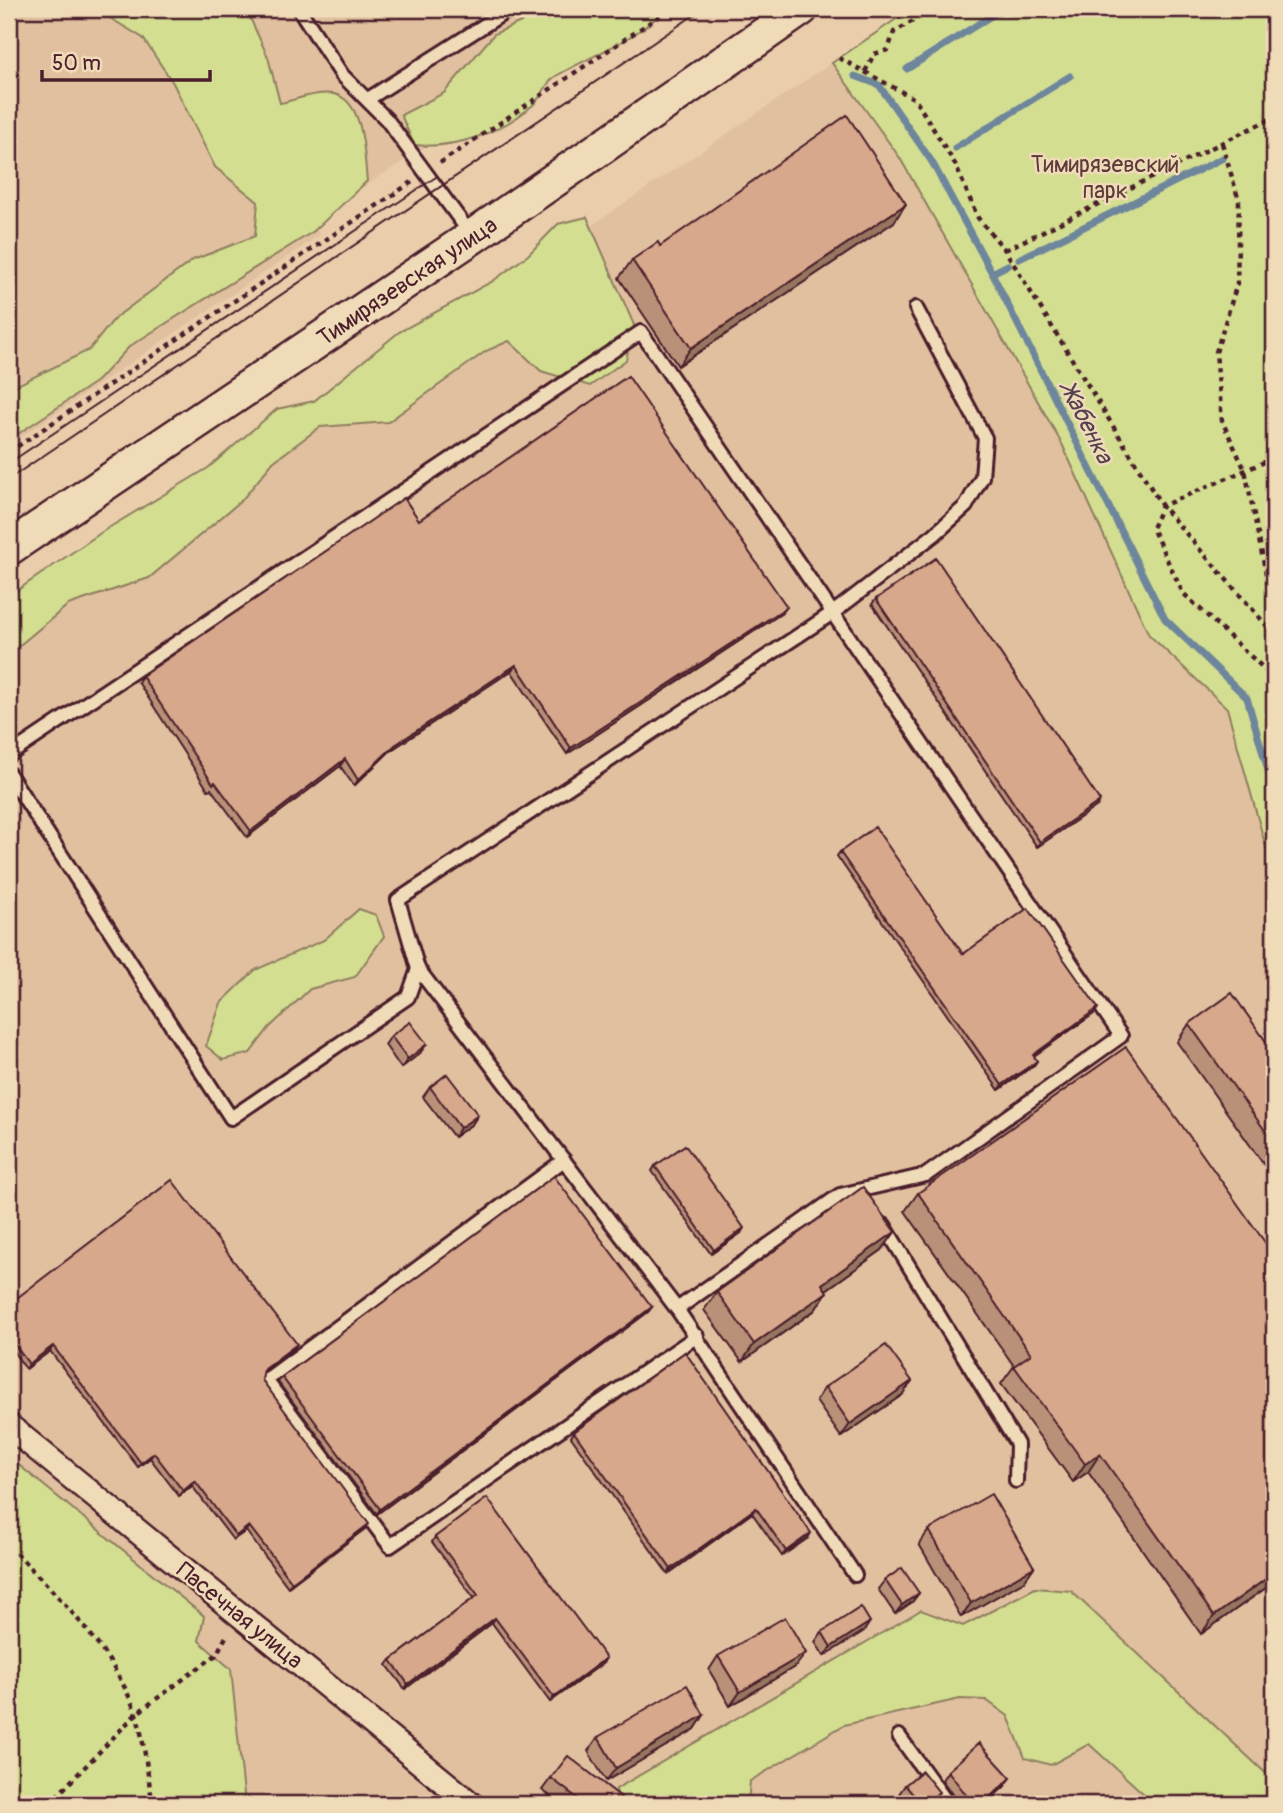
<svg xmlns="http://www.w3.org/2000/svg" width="1283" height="1813" font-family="Pangolin,sans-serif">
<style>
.built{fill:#e1c0a0}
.green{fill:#d3de91;stroke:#8e7e5e;stroke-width:2}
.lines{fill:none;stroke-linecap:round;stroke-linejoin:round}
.stream{stroke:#6e869c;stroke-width:7}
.service-casing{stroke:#4a1f2b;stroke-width:18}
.minor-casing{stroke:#4a1f2b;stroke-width:28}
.secondary-casing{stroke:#4a1f2b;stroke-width:38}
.path{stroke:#4a1f2b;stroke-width:4.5;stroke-dasharray:5 5;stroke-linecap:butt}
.service{stroke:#f0dbb9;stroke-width:12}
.minor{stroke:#f0dbb9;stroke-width:23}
.secondary{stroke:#f0dbb9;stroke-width:33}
.tram{stroke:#4a1f2b;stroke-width:2}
.wall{fill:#b99078;stroke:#4a1f2b;stroke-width:2}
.shaded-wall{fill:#967661;stroke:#4a1f2b;stroke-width:2}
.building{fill:#d7a88b;stroke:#4a1f2b;stroke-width:2}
.labels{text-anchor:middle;stroke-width:5;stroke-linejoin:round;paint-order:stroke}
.park-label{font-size:23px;fill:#5f3c3a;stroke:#f0dbb9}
.street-label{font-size:23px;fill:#4a1f2b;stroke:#f0dbb9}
.water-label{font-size:24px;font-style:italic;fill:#564151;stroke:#f0dbb9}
</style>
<rect width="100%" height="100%" fill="#eaceac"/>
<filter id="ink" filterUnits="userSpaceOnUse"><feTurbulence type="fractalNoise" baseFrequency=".0143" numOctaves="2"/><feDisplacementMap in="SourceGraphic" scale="14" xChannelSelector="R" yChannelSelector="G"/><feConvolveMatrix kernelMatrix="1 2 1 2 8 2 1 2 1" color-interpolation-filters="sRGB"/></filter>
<g filter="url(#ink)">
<g class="built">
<path d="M9 9H637L311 221 320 235 9 445Z"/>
<path d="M911 9H1274V1804H9V620Z"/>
</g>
<g class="green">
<path d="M95 9H246L268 57 280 103C296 100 316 91 334 94 365 101 364 156 367 181L314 231 130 346 97 381 9 440V389L89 350 115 318 193 260 255 236 258 202 215 167 173 83 143 38Z"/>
<path d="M550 9H666C635 40 595 54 556 76 546 82 542 97 533 105 501 133 455 149 414 145L401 115 444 93 494 34Z"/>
<path d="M911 9H1274V876L1227 708 1149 635 1062 444 900 158 832 63Z"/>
<path d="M587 217 634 325 626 360 590 386 541 371 509 341 486 351 388 422 320 427 273 462 242 500 149 578 68 605 9 654V596L105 530 208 468 277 409 314 401 399 332 493 281 528 255 558 224Z"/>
<path d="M359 909 376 915 384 936 355 977 310 989 269 1028 250 1053 223 1060 206 1046 221 1003 255 970 324 940Z"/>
<path d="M9 1457 204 1616 199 1641 231 1669 245 1804H9Z"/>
<path d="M1035 1588 1071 1591 1274 1781V1804H1155L1089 1744 1051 1765 1025 1758 1008 1716 986 1700 960 1699 844 1725 750 1781 748 1804H619L616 1789 921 1610 963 1626Z"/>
</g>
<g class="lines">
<g class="stream">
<path d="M907 69 1002 9"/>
<path d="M855 76 879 85 932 162 992 273 1165 619 1247 698 1274 791"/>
<path d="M955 148 1070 76"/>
<path d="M1019 259 1223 158"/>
<path d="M992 273 1008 265"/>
<path d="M1263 753 1274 747"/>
</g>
<defs>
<g id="service">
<path d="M299 9 342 75 387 120 472 236"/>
<path d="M368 99 510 9"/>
<path d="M9 755 641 332 1121 1036 926 1175 840 1195 677 1309"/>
<path d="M9 774 231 1118 408 997 418 969"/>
<path d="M564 1160 266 1380 390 1546 697 1336"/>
<path d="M884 1225 1017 1444 1016 1481"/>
<path d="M855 1575 677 1309 418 969 398 900 834 612 935 534 966 506 982 477 985 438 916 308"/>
<path d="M899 1736 948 1804"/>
</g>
<path id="minor" d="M9 1426 471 1804"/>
<path id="secondary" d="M9 548 472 237 801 9"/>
</defs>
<use href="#service" class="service-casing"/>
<use href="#minor" class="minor-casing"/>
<use href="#secondary" class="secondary-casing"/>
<g class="path">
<path d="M839 58 865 72 874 54 888 50 894 32 934 9"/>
<path d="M865 72 915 99 955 164 978 218 1005 250 1162 506 1274 634"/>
<path d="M1222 143 1239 201 1237 284 1216 352 1222 421 1245 470 1274 614"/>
<path d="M440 163 670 9"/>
<path d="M1005 250 1274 117"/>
<path d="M9 452 412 182"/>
<path d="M1274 458 1162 506 1152 528 1183 593 1274 678"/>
<path d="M9 1546C55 1593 114 1650 136 1714 145 1742 147 1775 153 1804"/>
<path d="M49 1804 136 1714 216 1655 228 1633"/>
</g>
<use href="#service" class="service"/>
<use href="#minor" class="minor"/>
<use href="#secondary" class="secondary"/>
<g class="tram">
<path d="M9 463 436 177"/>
<path d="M9 479 703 9"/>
</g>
</g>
<g class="wall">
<path d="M894 222 678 366 619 278 632 260 660 246Z"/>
<path d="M419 520 782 613 567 754 511 671 390 751 354 786 340 766 247 837 211 789 208 790 138 682 142 676Z"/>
<path d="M876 599 1097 806 1037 847 872 604Z"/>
<path d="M840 852 963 954 1095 1013 1034 1056 1037 1061 1034 1065 999 1090 837 856Z"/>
<path d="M1189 1024 1274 1053V1179L1177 1042Z"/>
<path d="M391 1036 420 1053 401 1068 385 1045Z"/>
<path d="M430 1087 478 1115 472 1124 454 1137 423 1097Z"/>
<path d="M655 1166 741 1233 711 1254 652 1171Z"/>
<path d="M918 1193 1274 1582 1201 1634 1088 1472 1073 1482 1001 1384 1014 1366 905 1211Z"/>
<path d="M895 1232 882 1250 826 1290 815 1310 742 1362 704 1310 717 1292Z"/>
<path d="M9 1304 293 1349 263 1371 262 1380 366 1528 288 1587 246 1531 233 1540 192 1486 179 1496 150 1458 138 1467 50 1351 26 1369 9 1346Z"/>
<path d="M652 1307 648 1312 377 1514 278 1382 282 1377Z"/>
<path d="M685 1352 808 1538 782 1556 752 1513 668 1574 571 1437 574 1432Z"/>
<path d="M825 1387 902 1395 841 1437 816 1401Z"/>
<path d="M929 1530 1034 1567 1024 1581 961 1617 919 1544Z"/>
<path d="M435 1537 603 1663 550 1702 492 1623 405 1689 387 1665 391 1660 474 1598 432 1542Z"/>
<path d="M885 1580 919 1593 912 1602 895 1614 878 1589Z"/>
<path d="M864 1631 824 1656 815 1642 822 1632Z"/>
<path d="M718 1656 796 1666 730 1706 709 1670Z"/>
<path d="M704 1715 695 1729 606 1781 588 1751 598 1737Z"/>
<path d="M948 1771 1004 1787 985 1804H959L942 1780Z"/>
<path d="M551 1778 616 1804H561L542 1790Z"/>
<path d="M905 1785 933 1801 930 1804H907L899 1794Z"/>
</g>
<g class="shaded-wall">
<path d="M906 204 894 222 678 366 691 348Z"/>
<path d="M787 607 782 613 567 754 571 748Z"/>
<path d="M516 665 511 671 390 751 354 786 358 780 395 745Z"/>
<path d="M345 759 340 766 247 837 251 831Z"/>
<path d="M1100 801 1097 806 1037 847 1040 842Z"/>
<path d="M1098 1008 1095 1013 1029 1059 1033 1055Z"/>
<path d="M427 1044 420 1053 401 1068 408 1059Z"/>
<path d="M1037 1061 1034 1065 999 1090 1002 1085Z"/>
<path d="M478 1115 472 1124 454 1137 460 1128Z"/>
<path d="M744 1228 741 1233 711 1254 714 1250Z"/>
<path d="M895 1232 882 1250 809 1302 822 1284Z"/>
<path d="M827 1292 815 1310 742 1362 754 1344Z"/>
<path d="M652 1307 648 1312 377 1514 380 1509Z"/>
<path d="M297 1344 293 1349 260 1373 264 1369Z"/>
<path d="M53 1346 50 1351 26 1369 29 1364Z"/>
<path d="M912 1381 902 1395 841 1437 850 1424Z"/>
<path d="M154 1453 150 1458 138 1467 141 1463Z"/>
<path d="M1100 1454 1088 1472 1073 1482 1085 1464Z"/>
<path d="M195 1481 192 1486 179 1496 183 1491Z"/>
<path d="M756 1508 752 1513 668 1574 671 1569Z"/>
<path d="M369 1524 366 1528 288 1587 292 1582Z"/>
<path d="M249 1526 246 1531 233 1540 236 1536Z"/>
<path d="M811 1533 808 1538 782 1556 786 1551Z"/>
<path d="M1034 1567 1024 1581 961 1617 971 1603Z"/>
<path d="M1274 1573V1582L1201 1634 1214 1616Z"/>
<path d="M919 1593 912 1602 895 1614 902 1605Z"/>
<path d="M495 1618 492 1623 405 1689 408 1684Z"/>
<path d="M870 1622 864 1631 824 1656 831 1647Z"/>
<path d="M806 1653 796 1666 730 1706 740 1692Z"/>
<path d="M606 1658 603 1663 550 1702 554 1697Z"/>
<path d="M704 1715 695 1729 606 1781 616 1768Z"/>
<path d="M1011 1778 1004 1787 985 1804H982Z"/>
<path d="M939 1792 930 1804H925Z"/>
</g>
<g class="building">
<path d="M847 115 906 204 691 348 632 260 658 242 660 246Z"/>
<path d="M628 376 787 607 571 748 516 665 395 745 358 780 345 759 251 831 215 782 213 784 142 676 404 498 419 520Z"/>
<path d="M936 558 1100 801 1040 842 876 599Z"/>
<path d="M875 827 963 954 1028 908 1098 1008 1033 1055 1037 1061 1002 1085 840 852Z"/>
<path d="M1232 993 1274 1053V1143L1189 1024Z"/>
<path d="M410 1022 427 1044 408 1059 391 1036Z"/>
<path d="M1126 1047 1274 1255V1573L1214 1616 1100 1454 1085 1464 1014 1366 1031 1354 918 1193Z"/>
<path d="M447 1074 478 1115 460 1128 430 1087Z"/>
<path d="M685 1145 744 1228 714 1250 655 1166Z"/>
<path d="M554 1176 652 1307 380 1509 282 1377Z"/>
<path d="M172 1180 297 1344 264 1369 262 1380 369 1524 292 1582 249 1526 236 1536 195 1481 183 1491 154 1453 141 1463 53 1346 29 1364 9 1337V1304Z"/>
<path d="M863 1187 895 1232 822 1284 827 1292 754 1344 717 1292Z"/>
<path d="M886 1345 912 1381 850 1424 825 1387Z"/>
<path d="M685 1352 811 1533 786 1551 756 1508 671 1569 574 1432Z"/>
<path d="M991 1494 1034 1567 971 1603 929 1530Z"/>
<path d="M487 1498 606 1658 554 1697 495 1618 408 1684 391 1660 478 1595 435 1537Z"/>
<path d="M902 1568 919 1593 902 1605 885 1580Z"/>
<path d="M861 1607 870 1622 831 1647 822 1632Z"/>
<path d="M785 1617 806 1653 740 1692 718 1656Z"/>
<path d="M687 1685 704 1715 616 1768 598 1737Z"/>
<path d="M979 1743 1011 1778 982 1804H973L948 1771Z"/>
<path d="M568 1756 621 1797 616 1804H585L551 1778Z"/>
<path d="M922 1771 939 1792 925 1804H921L905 1785Z"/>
</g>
</g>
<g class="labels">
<g class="park-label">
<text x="1105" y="172">Тимирязевский<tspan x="1105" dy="26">парк</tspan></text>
</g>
<g class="street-label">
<text transform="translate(407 281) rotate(-34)" y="8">Тимирязевская улица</text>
<text transform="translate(240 1615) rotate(39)" y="8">Пасечная улица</text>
</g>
<g class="water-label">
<text transform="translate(1087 423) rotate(63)" y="8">Жабенка</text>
</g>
</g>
<rect width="1283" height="1813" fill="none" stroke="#f0dbb9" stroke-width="35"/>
<rect x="18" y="18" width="1248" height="1778" fill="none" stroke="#4a1f2b" stroke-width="2.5" filter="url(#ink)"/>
<path d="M42 70v10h168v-10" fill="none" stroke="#4a1f2b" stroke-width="3.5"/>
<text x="52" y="70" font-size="21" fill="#4a1f2b" stroke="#f0dbb9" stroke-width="5" paint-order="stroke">50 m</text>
</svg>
